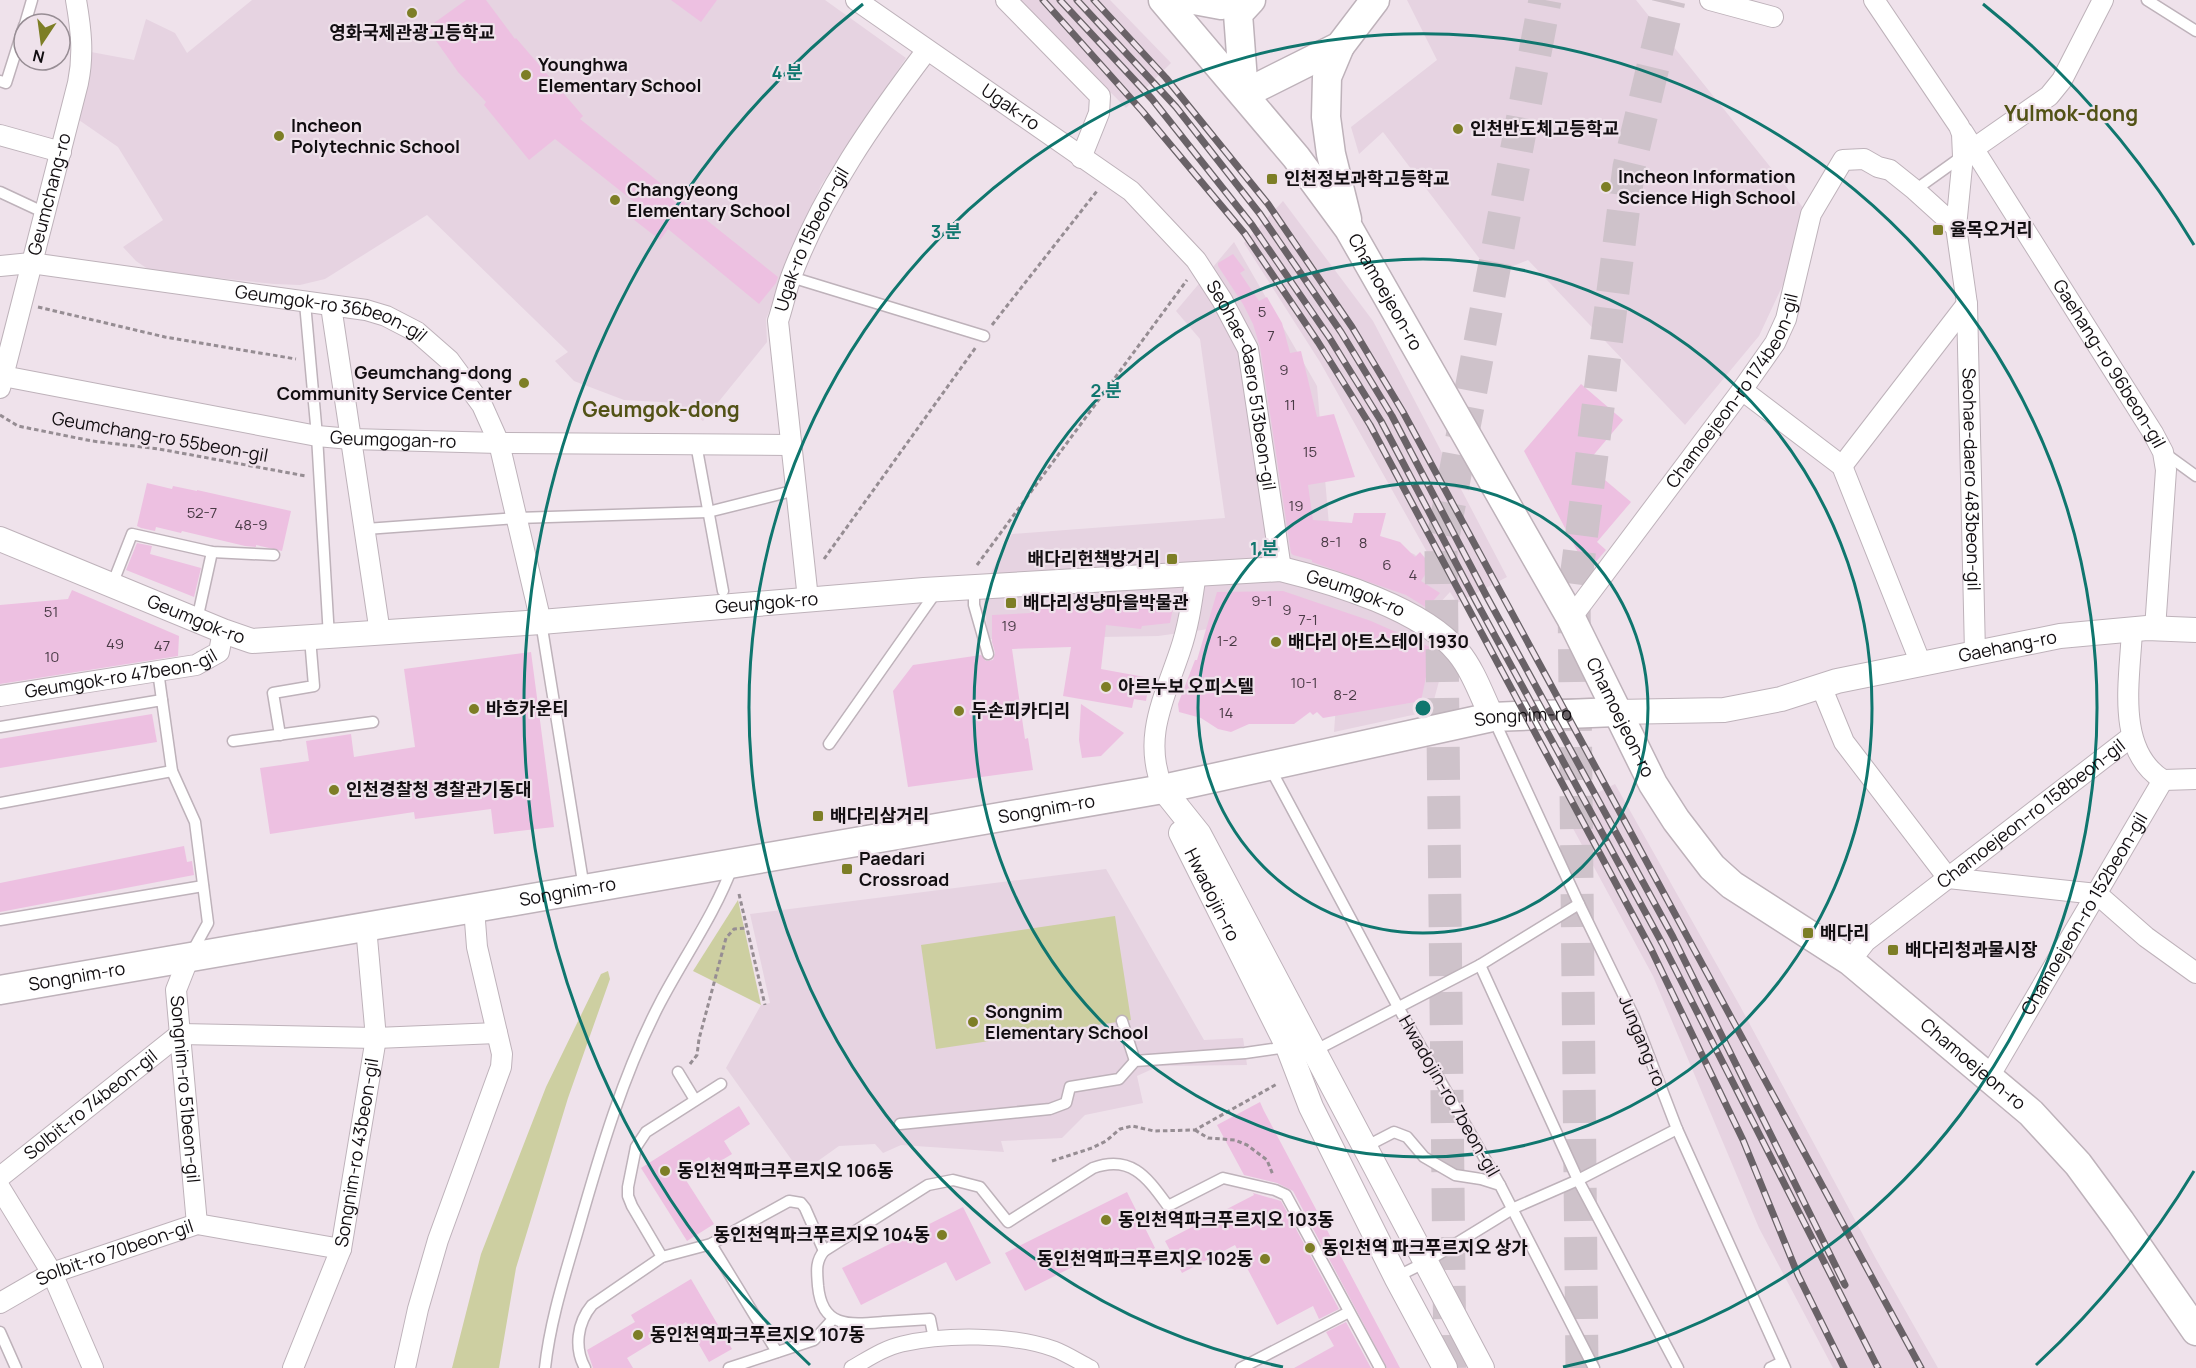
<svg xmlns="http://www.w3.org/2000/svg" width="2196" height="1368" font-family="Manrope,'Noto Sans KR',sans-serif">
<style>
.built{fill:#e6d3e1}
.green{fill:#cdcfa1}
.building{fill:#edc0e1}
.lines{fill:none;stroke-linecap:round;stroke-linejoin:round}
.motorway-tunnel{stroke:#cec2ca;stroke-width:33;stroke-dasharray:33 16;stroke-linecap:butt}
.service-casing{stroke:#beb2ba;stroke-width:13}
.pedestrian-casing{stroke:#beb2ba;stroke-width:17}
.minor-casing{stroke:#beb2ba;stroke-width:22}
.tertiary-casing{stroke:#beb2ba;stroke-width:26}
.secondary-casing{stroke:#beb2ba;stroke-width:31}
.path{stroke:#968d93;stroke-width:3;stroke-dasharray:4.5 3;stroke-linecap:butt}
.service{stroke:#fff;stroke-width:10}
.pedestrian{stroke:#fff;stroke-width:15}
.minor{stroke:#fff;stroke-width:20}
.tertiary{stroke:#fff;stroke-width:24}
.secondary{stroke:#fff;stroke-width:28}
.rail-casing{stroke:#696267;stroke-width:7}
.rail{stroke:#efe2eb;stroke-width:4.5;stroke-dasharray:14;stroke-linecap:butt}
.ring{fill:none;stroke:#0f766e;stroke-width:3}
.poi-dot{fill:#7d7e26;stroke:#efe2eb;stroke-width:2}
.labels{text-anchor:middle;stroke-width:4.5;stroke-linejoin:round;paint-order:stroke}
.number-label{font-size:15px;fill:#493a45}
.poi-label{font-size:18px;font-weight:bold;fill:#120e11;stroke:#efe2eb;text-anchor:start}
.street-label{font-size:18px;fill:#120e11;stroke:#efe2eb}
.quarter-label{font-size:21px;font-weight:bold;fill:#525216;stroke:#efe2eb}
.centre{fill:#0f766e;stroke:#efe2eb;stroke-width:3}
.ring-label{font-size:18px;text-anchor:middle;font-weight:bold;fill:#0f766e;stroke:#efe2eb;stroke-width:4.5;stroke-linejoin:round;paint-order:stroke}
</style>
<rect width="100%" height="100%" fill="#efe2eb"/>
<g class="built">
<path d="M252 0H825L906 58 821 185 766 319 767 342 703 421 677 403 624 400 574 381 555 361 568 352 427 215 325 279 300 285 274 284 151 271 136 261 123 247 163 220 118 147 76 118 91 52 134 60 146 19 175 33 187 53Z"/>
<path d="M1020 0H1110L1171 63 1126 108Z"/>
<path d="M1407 0H1636L1813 220 1759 336 1685 425 1528 260 1492 275 1383 132 1359 154 1351 127 1437 60Z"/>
<path d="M1283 201 1373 321 1507 577 1457 603 1450 592 1424 620 1450 640 1431 711 1334 732 1340 650 1238 625 1158 636 988 639 983 587 1012 534 1225 518 1200 339 1176 311 1234 242 1317 386 1329 525 1414 554 1445 584 1320 362 1244 243Z"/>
<path d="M1615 784 1740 1006 1876 1259 1938 1368H1833L1759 1228 1653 976 1563 810Z"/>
<path d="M1106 869 1204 1040 1243 1038 1247 1065 1159 1066 1137 1076 1143 1103 1085 1115 1062 1138 1001 1141 1004 1152 901 1145 883 1153 875 1144 839 1146 801 1173 726 1068 761 1005 770 1003 750 914Z"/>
</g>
<g class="green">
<path d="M738 900 761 1005 693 971Z"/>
<path d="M1115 916 1131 1020 936 1049 921 945Z"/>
<path d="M608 971 610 979 568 1098 516 1268 499 1368H452L481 1254 546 1087 601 974Z"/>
</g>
<g class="building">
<path d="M466 0H486L515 39 516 38 583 116 580 119 778 277 776 283 759 304 668 229 660 240 633 219 642 208 555 139 529 160 484 105 486 102 458 72 427 28Z"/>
<path d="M671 0H717L701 22Z"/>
<path d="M1233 254 1245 270 1240 273 1259 301 1267 297 1282 323 1290 353 1301 351 1317 417 1334 414 1355 477 1308 485 1313 520 1352 523 1354 513H1386L1380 536 1400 542 1415 557 1420 552 1431 565 1421 581 1440 593 1427 608 1406 595 1312 562V560L1293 555 1291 553 1260 347 1253 324 1243 304 1218 266V263Z"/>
<path d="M1581 384 1623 420 1586 464 1631 502 1597 542 1606 550 1588 571 1524 451Z"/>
<path d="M147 483 172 489 173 486 197 491V490L291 511 282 551 256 545V547L245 546 182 531 181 533 156 527 155 531 141 528 137 526Z"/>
<path d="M137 543 152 546 150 554 201 568 194 597 126 570Z"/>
<path d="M72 590 179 636 178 656 0 684V605L68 599Z"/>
<path d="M1283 591 1371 621 1432 648 1421 701 1323 718 1317 712 1313 715 1310 712 1294 724H1249L1231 732 1218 729 1201 718 1179 712 1178 704 1195 660H1197L1217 592Z"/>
<path d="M1127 600 1173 608 1170 623 1142 626 1141 629 1106 625 1101 669 1150 678 1146 701 1134 699 1132 708 1063 696 1071 647 1012 649 1025 739 1028 738 1033 770 908 787 893 691 913 665 981 655 986 661 993 660 995 653 992 642V615L1031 613 1030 607Z"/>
<path d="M531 652 554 827 494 834 491 809 415 819 414 812 270 834 260 768 309 761 306 741 351 734 354 757 415 747 404 669Z"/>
<path d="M1081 704 1124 733 1101 756 1082 758 1079 740Z"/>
<path d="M152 714 157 742 0 768V739Z"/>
<path d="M184 846 187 862 192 861 194 875 0 912V883Z"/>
<path d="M1260 1102 1264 1111 1400 1368H1387L1293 1191 1277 1183 1244 1175 1217 1125Z"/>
<path d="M739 1106 750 1124 724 1141 732 1154 714 1165 709 1157 682 1174 714 1224 687 1241 641 1168Z"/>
<path d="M1127 1192 1155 1248 1119 1266 1110 1248 1025 1291 1005 1253Z"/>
<path d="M1253 1193 1281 1201 1339 1309 1319 1319 1313 1306 1277 1325 1235 1245 1182 1273 1165 1241 1254 1195Z"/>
<path d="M963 1207 991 1263 956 1281 946 1262 861 1305 842 1268Z"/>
<path d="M691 1279 732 1349 709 1362 686 1322 627 1358 633 1368H593L587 1350 635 1322 631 1315Z"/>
<path d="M1346 1322 1371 1368H1294L1334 1346 1326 1332Z"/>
</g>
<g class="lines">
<g class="motorway-tunnel">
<path d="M1450 1368 1441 548 1545 0"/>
<path d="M1582 1368 1574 594 1629 167 1669 0"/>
</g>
<defs>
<g id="service">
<path d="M2147 0 2196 31"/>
<path d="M25 24 32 0"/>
<path d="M0 81 6 83 24 26"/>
<path d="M1915 190 1964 155"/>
<path d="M0 192 45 213"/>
<path d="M791 277 984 336"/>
<path d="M305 303 317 436 329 637"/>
<path d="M696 444 723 591"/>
<path d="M2163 452 2196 476"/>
<path d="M366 529 517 518 708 512 796 490"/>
<path d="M112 585 132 534 212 552 274 555"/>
<path d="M974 587V605L988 654"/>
<path d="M197 620 212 552"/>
<path d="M541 622 584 888"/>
<path d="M158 671 162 700"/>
<path d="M1494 720 1579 904 1634 1017 1677 1129 1785 1368"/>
<path d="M0 727 162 700 172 771 195 822 208 923 192 952"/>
<path d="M280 735 273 693 314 686 310 638"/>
<path d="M233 741 373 722"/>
<path d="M829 744 936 592"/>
<path d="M1270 768 1398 1007 1500 1185"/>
<path d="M0 803 172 771"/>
<path d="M0 920 203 886"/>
<path d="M1480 965 1578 1180 1678 1368"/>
<path d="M1122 1021 1135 1061"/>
<path d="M1314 1051 1480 965 1579 904"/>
<path d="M678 1072 695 1100"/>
<path d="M900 1124 1050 1109 1066 1103 1070 1087 1119 1079 1135 1061 1245 1053 1287 1047"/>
<path d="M1365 1147 1394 1132 1407 1137 1424 1157 1455 1175 1481 1179 1500 1185 1594 1368"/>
<path d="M711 1244 777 1352"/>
<path d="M662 1257 632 1206 628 1196V1187L636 1147 646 1132 721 1084"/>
<path d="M1396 1277 1426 1262 1514 1208 1578 1180 1677 1129"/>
<path d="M0 1332 16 1368"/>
<path d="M934 1339 930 1319C914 1320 899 1321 883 1322 849 1325 822 1328 818 1286 817 1272 815 1262 824 1251L928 1185 953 1180 980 1187 1008 1222 1093 1168C1132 1154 1148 1179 1168 1206L1223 1178 1275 1190 1286 1195 1380 1368"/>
<path d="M545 1368C550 1321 565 1275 578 1230 600 1153 623 1074 660 1003 684 957 715 914 733 865"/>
<path d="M585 1368C574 1348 577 1323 592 1305L662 1257 711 1244 789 1201 801 1203 805 1208 824 1251"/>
<path d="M729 1368 814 1340 833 1319"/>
<path d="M1241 1368 1349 1312"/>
<path d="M1770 1368 1782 1362"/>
</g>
<path id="pedestrian" d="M852 1368C868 1359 884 1348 902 1344 945 1334 1012 1334 1054 1349 1067 1354 1079 1362 1091 1368"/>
<g id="minor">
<path id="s1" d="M856 0 1131 191 1196 260 1222 300 1248 349 1281 569"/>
<path d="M1006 0 1100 96 1099 113 1081 158"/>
<path d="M1710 0 1773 17"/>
<path id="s2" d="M1874 0 1959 126 1962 134 1963 156 1956 227 1967 304 1975 653"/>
<path id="s3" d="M1963 132 2153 433 2163 452 2166 470 2155 629"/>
<path d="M0 135 61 152"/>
<path d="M1973 149 2049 96 2062 80 2103 0"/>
<path id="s4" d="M0 266 31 263 366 310 386 316 417 332 449 360 482 405 499 443 541 622"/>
<path d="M331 306 380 633"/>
<path id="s5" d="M3 376 317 436 351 439 499 443 790 445"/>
<path id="s6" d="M0 388 78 83C84 54 81 29 76 0"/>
<path d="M1742 390 1842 466 1921 664"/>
<path d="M1842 466 1967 304"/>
<path id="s7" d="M808 599 778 321C783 306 786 291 791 277 822 194 874 120 927 50"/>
<path id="s8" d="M1571 618 1742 390 1775 343 1786 319 1811 214 1843 160 1864 159 1878 167 1890 170 1915 190 1956 227"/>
<path d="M2132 630C2130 679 2115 750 2163 780"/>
<path d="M1821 686 1844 742 1948 878 2097 894"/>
<path id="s9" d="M0 696 196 665 219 652 223 631"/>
<path d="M2163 780 2196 779"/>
<path d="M1163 789C1142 738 1164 699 1180 651 1189 625 1192 600 1196 573"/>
<path d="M2097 894 2146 937 2196 973"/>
<path id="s10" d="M189 957 176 990 197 1224"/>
<path id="s11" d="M1850 961 1866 941 2131 737"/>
<path id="s12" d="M1989 1077 2163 780"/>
<path id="s13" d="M0 1177 180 1034 376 1038 497 1033"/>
<path d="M0 1188 52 1273 93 1368"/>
<path id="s14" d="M0 1303 52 1273 197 1224 341 1249"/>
<path id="s15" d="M293 1368 341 1249 376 1038 366 927"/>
<path d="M405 1368 418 1309 438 1240 501 1067 502 1054 477 947 474 908"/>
</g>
<g id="tertiary">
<path id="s16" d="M0 539 223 631 252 641 541 622 924 590 1281 569C1334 582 1423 609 1458 652 1473 670 1482 696 1492 717"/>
<path id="s17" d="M1616 712 1724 710 1781 699 1837 681 2060 636 2147 628 2196 630"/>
<path d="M1163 789 1199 834 1482 1368"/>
<path id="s18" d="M1181 833 1288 1047 1311 1107 1396 1277 1445 1368"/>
</g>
<g id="secondary">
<path id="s19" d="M1163 0 1296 157 1349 229 1571 618 1653 784 1676 820 1712 867 1732 885 1850 961 2031 1113 2078 1164 2120 1221 2196 1331"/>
<path d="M1194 0 1221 5 1246 0"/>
<path d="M1340 46 1327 77 1326 117 1331 154 1347 219"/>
<path d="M1244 94 1340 46 1375 0"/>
<path d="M1244 94 1238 14 1251 0"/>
<path id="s20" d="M0 990 1163 789 1492 717 1616 712"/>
</g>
</defs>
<use href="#service" class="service-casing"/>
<use href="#pedestrian" class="pedestrian-casing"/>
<use href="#minor" class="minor-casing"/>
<use href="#tertiary" class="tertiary-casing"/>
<use href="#secondary" class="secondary-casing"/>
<g class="path">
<path d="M38 307 165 337 296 359"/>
<path d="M992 325 1097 191"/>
<path d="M0 415 18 426 92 441 159 449 306 476"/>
<path d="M824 559 976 347"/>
<path d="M977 565 1187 280"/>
<path d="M739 894 765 1005"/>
<path d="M690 1064 697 1055 699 1039 726 938 734 929 747 928"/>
<path d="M1195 1130 1208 1138 1235 1140 1247 1145 1267 1160 1273 1175"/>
<path d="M1052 1161 1092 1148 1106 1141 1120 1129 1132 1126 1154 1131 1195 1130 1277 1084"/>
</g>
<use href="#service" class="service"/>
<use href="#pedestrian" class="pedestrian"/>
<use href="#minor" class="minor"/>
<use href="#tertiary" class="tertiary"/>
<use href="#secondary" class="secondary"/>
<defs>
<g id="rail">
<path d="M1043 0 1143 112 1245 234 1318 342 1370 425 1651 949 1743 1140 1798 1275 1844 1368"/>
<path d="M1060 0 1152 99 1252 225 1329 337 1381 421 1477 603 1662 943 1878 1368"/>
<path d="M1077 0 1176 107 1260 214 1341 332 1392 416 1487 597 1673 937 1845 1285"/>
<path d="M1094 0 1166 78 1268 204 1352 327 1403 412 1921 1368"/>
</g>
</defs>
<use href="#rail" class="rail-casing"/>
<use href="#rail" class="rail"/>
</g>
<g class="ring">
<circle cx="1423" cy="708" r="225"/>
<circle cx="1423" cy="708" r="449"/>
<path d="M1283 1367A674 674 0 1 1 1563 1367"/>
<path d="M2194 1171A899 899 0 0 1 2036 1365M810 1365A899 899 0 0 1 863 4M1983 4A899 899 0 0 1 2194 245"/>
</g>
<g class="poi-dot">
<circle cx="412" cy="13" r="6"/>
<circle cx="526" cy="75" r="6"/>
<circle cx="1458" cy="129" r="6"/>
<circle cx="279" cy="136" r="6"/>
<rect x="1266" y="173" width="12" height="12" rx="3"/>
<circle cx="1606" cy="187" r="6"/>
<circle cx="615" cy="200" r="6"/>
<rect x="1932" y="224" width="12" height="12" rx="3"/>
<circle cx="524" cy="383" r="6"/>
<rect x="1166" y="553" width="12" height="12" rx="3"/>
<rect x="1005" y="597" width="12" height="12" rx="3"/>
<circle cx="1276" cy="642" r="6"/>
<circle cx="1106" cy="687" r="6"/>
<circle cx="474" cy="709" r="6"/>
<circle cx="959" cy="711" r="6"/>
<circle cx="334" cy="790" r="6"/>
<rect x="812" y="810" width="12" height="12" rx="3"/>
<rect x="841" y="863" width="12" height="12" rx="3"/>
<rect x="1802" y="927" width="12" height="12" rx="3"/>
<rect x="1887" y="944" width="12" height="12" rx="3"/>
<circle cx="973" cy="1022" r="6"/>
<circle cx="665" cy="1171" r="6"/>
<circle cx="1106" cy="1220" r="6"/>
<circle cx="942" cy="1235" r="6"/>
<circle cx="1310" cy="1248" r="6"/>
<circle cx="1265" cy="1259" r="6"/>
<circle cx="638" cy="1335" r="6"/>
</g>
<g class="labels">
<g class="number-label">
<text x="1262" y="317">5</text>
<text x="1271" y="341">7</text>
<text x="1284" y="375">9</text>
<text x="1290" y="410">11</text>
<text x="1310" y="457">15</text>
<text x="1296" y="511">19</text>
<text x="202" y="518">52-7</text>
<text x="251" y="530">48-9</text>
<text x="1331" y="547">8-1</text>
<text x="1363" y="548">8</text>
<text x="1387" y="570">6</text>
<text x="1413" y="580">4</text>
<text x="1262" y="606">9-1</text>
<text x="1287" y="615">9</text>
<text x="51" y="617">51</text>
<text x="1308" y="625">7-1</text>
<text x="1009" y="631">19</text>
<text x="1227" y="646">1-2</text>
<text x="115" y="649">49</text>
<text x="162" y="651">47</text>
<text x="52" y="662">10</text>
<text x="1304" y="688">10-1</text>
<text x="1345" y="700">8-2</text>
<text x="1226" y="718">14</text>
</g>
<g class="poi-label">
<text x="412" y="39" text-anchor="middle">영화국제관광고등학교</text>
<text x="538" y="71">Younghwa<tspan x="538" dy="21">Elementary School</tspan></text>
<text x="291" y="132">Incheon<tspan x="291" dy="21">Polytechnic School</tspan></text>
<text x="1470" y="135">인천반도체고등학교</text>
<text x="1618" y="183">Incheon Information<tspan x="1618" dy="21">Science High School</tspan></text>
<text x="1284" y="185">인천정보과학고등학교</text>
<text x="627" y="196">Changyeong<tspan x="627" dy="21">Elementary School</tspan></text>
<text x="1950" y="236">율목오거리</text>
<text x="512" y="379" text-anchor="end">Geumchang-dong<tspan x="512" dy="21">Community Service Center</tspan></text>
<text x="1160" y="565" text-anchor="end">배다리헌책방거리</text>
<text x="1023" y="609">배다리성냥마을박물관</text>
<text x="1288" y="648">배다리 아트스테이 1930</text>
<text x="1118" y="693">아르누보 오피스텔</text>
<text x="486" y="715">바흐카운티</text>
<text x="971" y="717">두손피카디리</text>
<text x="346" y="796">인천경찰청 경찰관기동대</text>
<text x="830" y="822">배다리삼거리</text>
<text x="859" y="865">Paedari<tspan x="859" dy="21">Crossroad</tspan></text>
<text x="1820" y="939">배다리</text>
<text x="1905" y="956">배다리청과물시장</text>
<text x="985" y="1018">Songnim<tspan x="985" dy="21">Elementary School</tspan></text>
<text x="677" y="1177">동인천역파크푸르지오 106동</text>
<text x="1118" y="1226">동인천역파크푸르지오 103동</text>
<text x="930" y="1241" text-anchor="end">동인천역파크푸르지오 104동</text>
<text x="1322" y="1254">동인천역 파크푸르지오 상가</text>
<text x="1253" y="1265" text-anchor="end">동인천역파크푸르지오 102동</text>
<text x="650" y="1341">동인천역파크푸르지오 107동</text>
</g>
<g class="street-label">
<text dy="6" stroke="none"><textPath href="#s1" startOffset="188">Ugak-ro</textPath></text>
<text dy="6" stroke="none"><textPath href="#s6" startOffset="200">Geumchang-ro</textPath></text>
<text dy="6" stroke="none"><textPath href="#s7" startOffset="368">Ugak-ro 15beon-gil</textPath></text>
<text dy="6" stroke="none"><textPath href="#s19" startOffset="368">Chamoejeon-ro</textPath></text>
<text dy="6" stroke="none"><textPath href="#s4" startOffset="336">Geumgok-ro 36beon-gil</textPath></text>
<text dy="6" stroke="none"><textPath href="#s3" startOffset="274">Gaehang-ro 96beon-gil</textPath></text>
<text dy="6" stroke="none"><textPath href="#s1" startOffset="566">Seohae-daero 513beon-gil</textPath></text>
<text dy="6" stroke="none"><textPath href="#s8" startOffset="280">Chamoejeon-ro 174beon-gil</textPath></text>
<text transform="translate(160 437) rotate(10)" y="6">Geumchang-ro 55beon-gil</text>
<text dy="6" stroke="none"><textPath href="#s5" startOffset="396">Geumgogan-ro</textPath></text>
<text dy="6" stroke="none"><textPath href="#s2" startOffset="507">Seohae-daero 483beon-gil</textPath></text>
<text dy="6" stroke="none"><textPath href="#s16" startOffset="1382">Geumgok-ro</textPath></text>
<text dy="6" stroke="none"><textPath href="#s16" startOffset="788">Geumgok-ro</textPath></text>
<text dy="6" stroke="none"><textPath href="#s16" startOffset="212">Geumgok-ro</textPath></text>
<text dy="6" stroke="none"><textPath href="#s17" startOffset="399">Gaehang-ro</textPath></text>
<text dy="6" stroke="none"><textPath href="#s9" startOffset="123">Geumgok-ro 47beon-gil</textPath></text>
<text dy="6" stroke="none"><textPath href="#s19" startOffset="854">Chamoejeon-ro</textPath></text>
<text dy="6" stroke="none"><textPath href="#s20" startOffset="1548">Songnim-ro</textPath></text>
<text dy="6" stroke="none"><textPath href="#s20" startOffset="1062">Songnim-ro</textPath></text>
<text dy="6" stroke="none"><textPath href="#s11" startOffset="234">Chamoejeon-ro 158beon-gil</textPath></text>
<text dy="6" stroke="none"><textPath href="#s20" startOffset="576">Songnim-ro</textPath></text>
<text dy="6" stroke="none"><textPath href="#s18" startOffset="69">Hwadojin-ro</textPath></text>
<text dy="6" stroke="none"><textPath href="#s12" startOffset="189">Chamoejeon-ro 152beon-gil</textPath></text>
<text dy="6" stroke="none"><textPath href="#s20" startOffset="78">Songnim-ro</textPath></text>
<text transform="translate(1642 1041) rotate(68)" y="6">Jungang-ro</text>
<text dy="6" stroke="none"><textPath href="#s19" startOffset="1358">Chamoejeon-ro</textPath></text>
<text dy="6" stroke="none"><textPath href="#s10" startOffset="135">Songnim-ro 51beon-gil</textPath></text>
<text transform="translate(1449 1096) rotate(60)" y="6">Hwadojin-ro 7beon-gil</text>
<text dy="6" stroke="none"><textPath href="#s13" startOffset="116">Solbit-ro 74beon-gil</textPath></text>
<text dy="6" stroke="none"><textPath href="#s15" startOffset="226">Songnim-ro 43beon-gil</textPath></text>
<text dy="6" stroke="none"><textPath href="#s14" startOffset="126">Solbit-ro 70beon-gil</textPath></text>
</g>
<g class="quarter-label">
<text x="2071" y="121">Yulmok-dong</text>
<text x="661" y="417">Geumgok-dong</text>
</g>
</g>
<circle cx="1423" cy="708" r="9" class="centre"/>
<g class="ring-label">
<text x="787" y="79">4 분</text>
<text x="946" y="238">3 분</text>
<text x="1106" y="397">2 분</text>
<text x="1264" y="555">1 분</text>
</g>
<g transform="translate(42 42) rotate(193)"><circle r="28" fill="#efe2eb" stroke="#978d94" stroke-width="1.5"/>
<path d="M0-4.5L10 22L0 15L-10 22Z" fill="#7d7e26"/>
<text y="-9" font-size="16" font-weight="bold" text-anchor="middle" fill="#120e11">N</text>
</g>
</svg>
